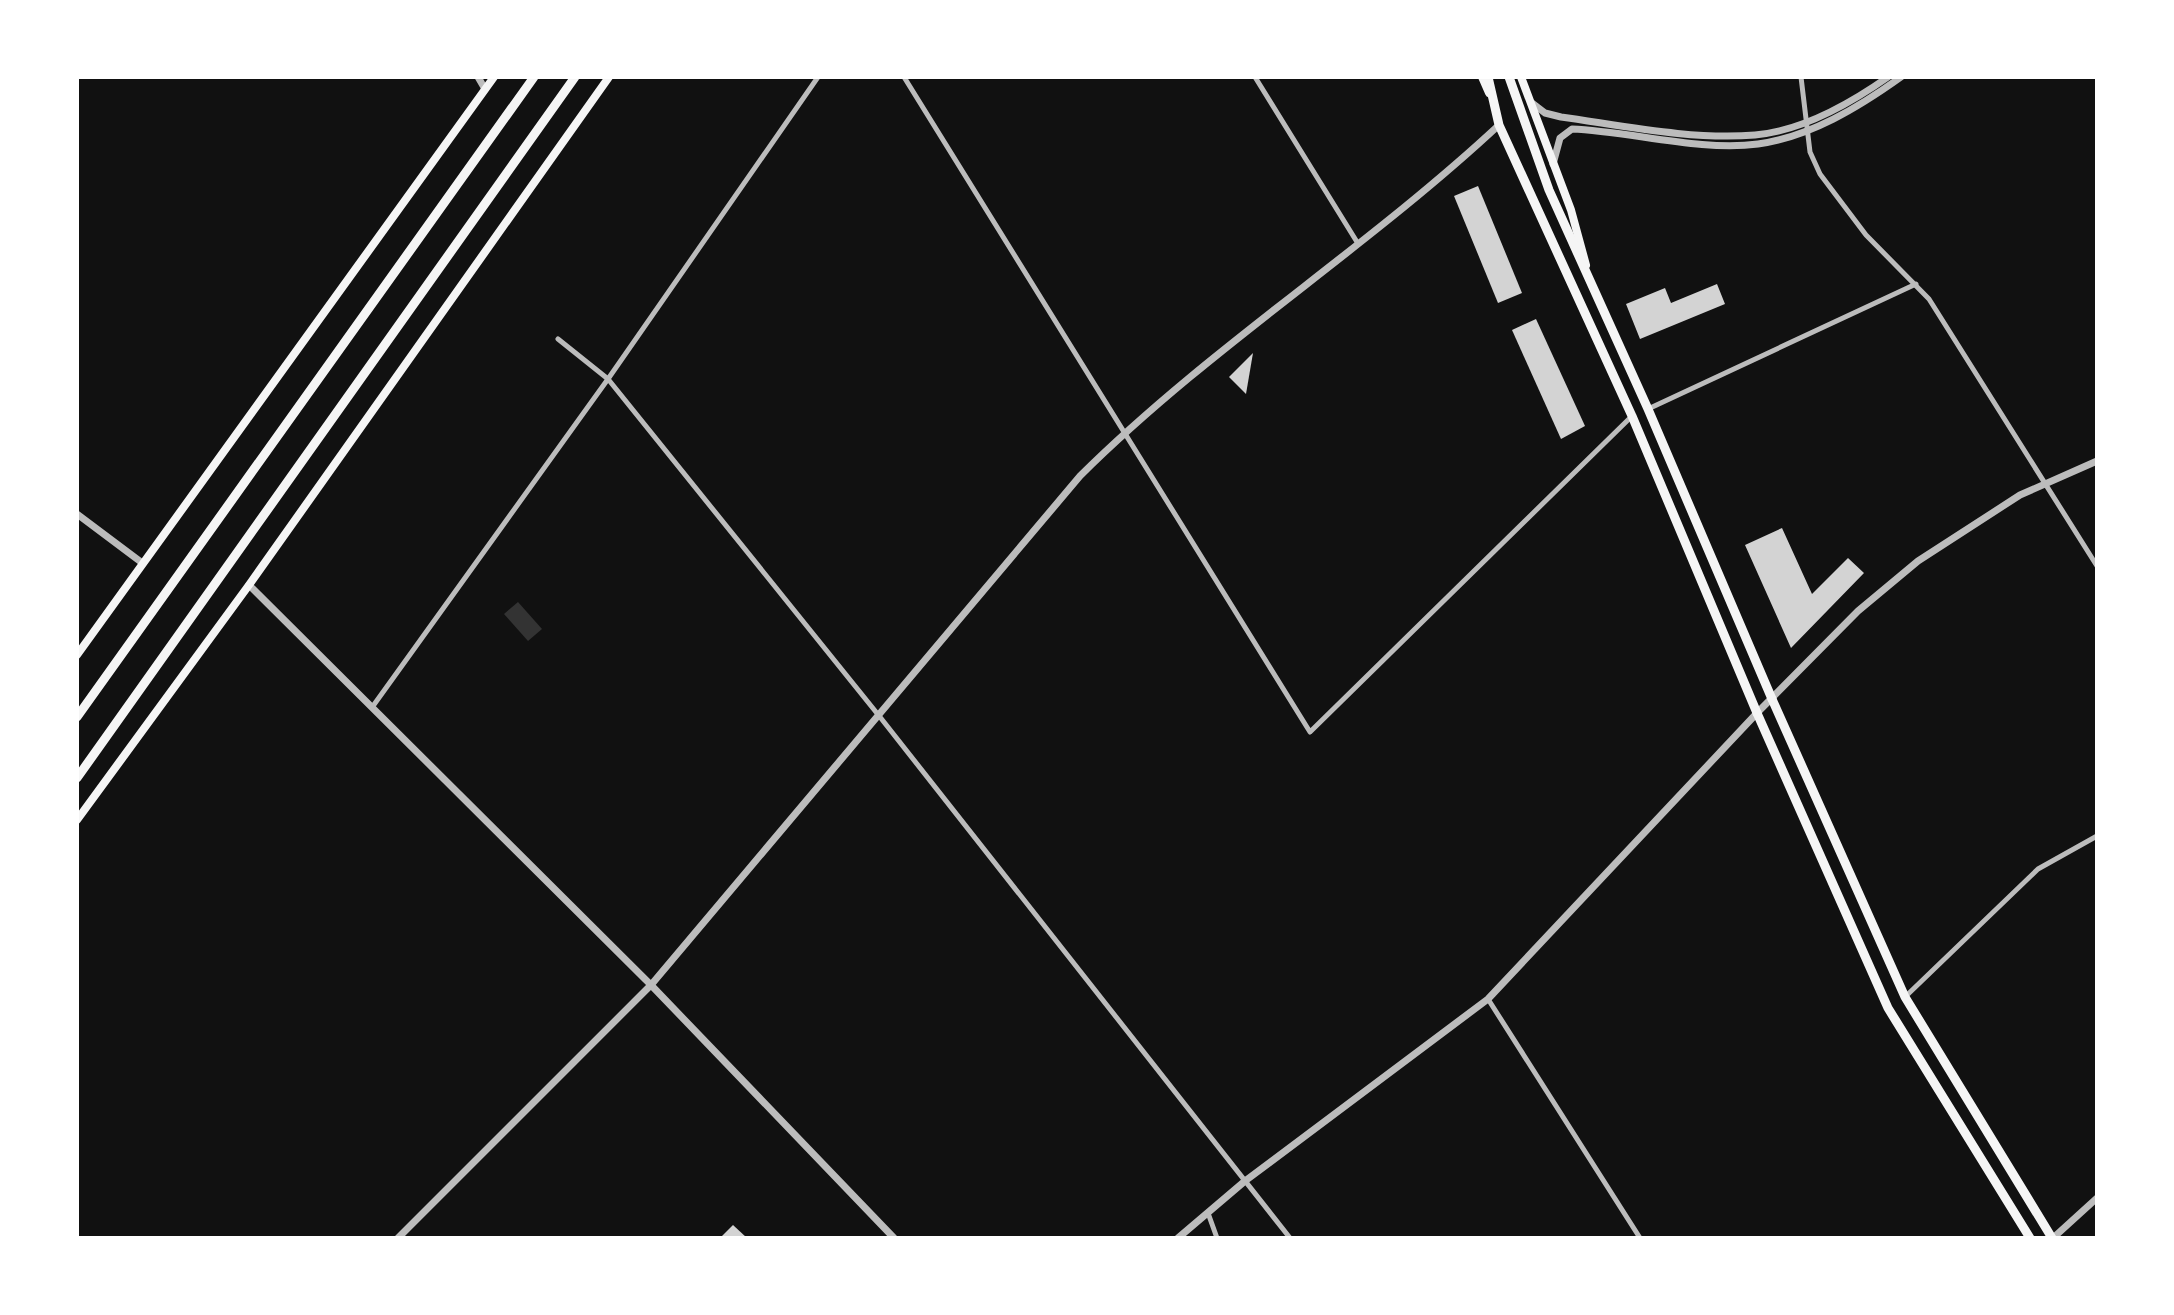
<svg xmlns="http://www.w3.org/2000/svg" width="2174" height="1315" font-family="'Exo 2',sans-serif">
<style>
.water{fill:#333}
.building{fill:#d3d3d3}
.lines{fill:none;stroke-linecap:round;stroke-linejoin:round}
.minor{stroke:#bcbcbc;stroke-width:5}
.tertiary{stroke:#bcbcbc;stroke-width:7}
.secondary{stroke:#f5f5f5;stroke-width:8}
.primary{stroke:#f5f5f5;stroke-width:9}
.trunk{stroke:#f5f5f5;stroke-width:9}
</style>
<rect width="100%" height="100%" fill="#111"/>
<path class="water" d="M518 602 542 629 528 641 504 614Z"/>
<g class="building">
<path d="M1478 186 1522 293 1498 303 1454 196Z"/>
<path d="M1717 284 1725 304 1640 339 1626 304 1665 288 1671 303Z"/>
<path d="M1536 319 1585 426 1561 439 1512 330Z"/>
<path d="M1253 353 1246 394 1229 377Z"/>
<path d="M1782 528 1812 594 1848 558 1864 573 1791 648 1745 545Z"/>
<path d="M733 1225 747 1238H720Z"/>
</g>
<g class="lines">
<g class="minor">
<path d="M904 77 1310 732 1632 416"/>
<path d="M1255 77 1357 242"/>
<path d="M1801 77 1810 152 1820 174 1866 235 1929 299 2097 566"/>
<path d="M558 339 608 379 880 717 1290 1238"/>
<path d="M1648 409 1916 284"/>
<path d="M373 706 608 379 818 77"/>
<path d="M1905 997 2038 869 2097 836"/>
<path d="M1488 999 1640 1238"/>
<path d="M1208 1213 1217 1238"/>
</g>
<g class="tertiary">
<path d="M478 77 485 89"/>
<path d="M1532 103 1545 113 1561 117C1625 126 1691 140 1755 135 1801 131 1851 103 1888 77"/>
<path d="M1553 164 1560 138 1572 129C1629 131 1701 152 1758 144 1810 137 1859 107 1901 77"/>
<path d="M77 514 141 562"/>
<path d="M249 585 651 985 894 1238"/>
<path d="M398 1238 651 985 1080 476C1210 347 1366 249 1499 125"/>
<path d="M1178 1238 1245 1181 1488 999 1757 713 1858 611 1918 561 2020 495 2097 461"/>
<path d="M2053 1238 2097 1198"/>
</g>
<g class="secondary">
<path d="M1482 77 1489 93"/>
<path d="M1521 77 1571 210 1586 265"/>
<path d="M77 655 494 77"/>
<path d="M77 820 249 585 609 77"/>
</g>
<g class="primary">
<path d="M1772 699 1905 997 2052 1238"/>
<path d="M1757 713 1888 1008 2030 1238"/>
</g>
<g class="trunk">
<path d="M1488 77 1499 125 1632 416 1757 713"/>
<path d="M1509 77 1549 190 1648 409 1772 699"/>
<path d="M77 717 534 77"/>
<path d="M77 778 575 77"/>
</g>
</g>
<rect width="2174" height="1315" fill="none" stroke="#ffffff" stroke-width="158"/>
</svg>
